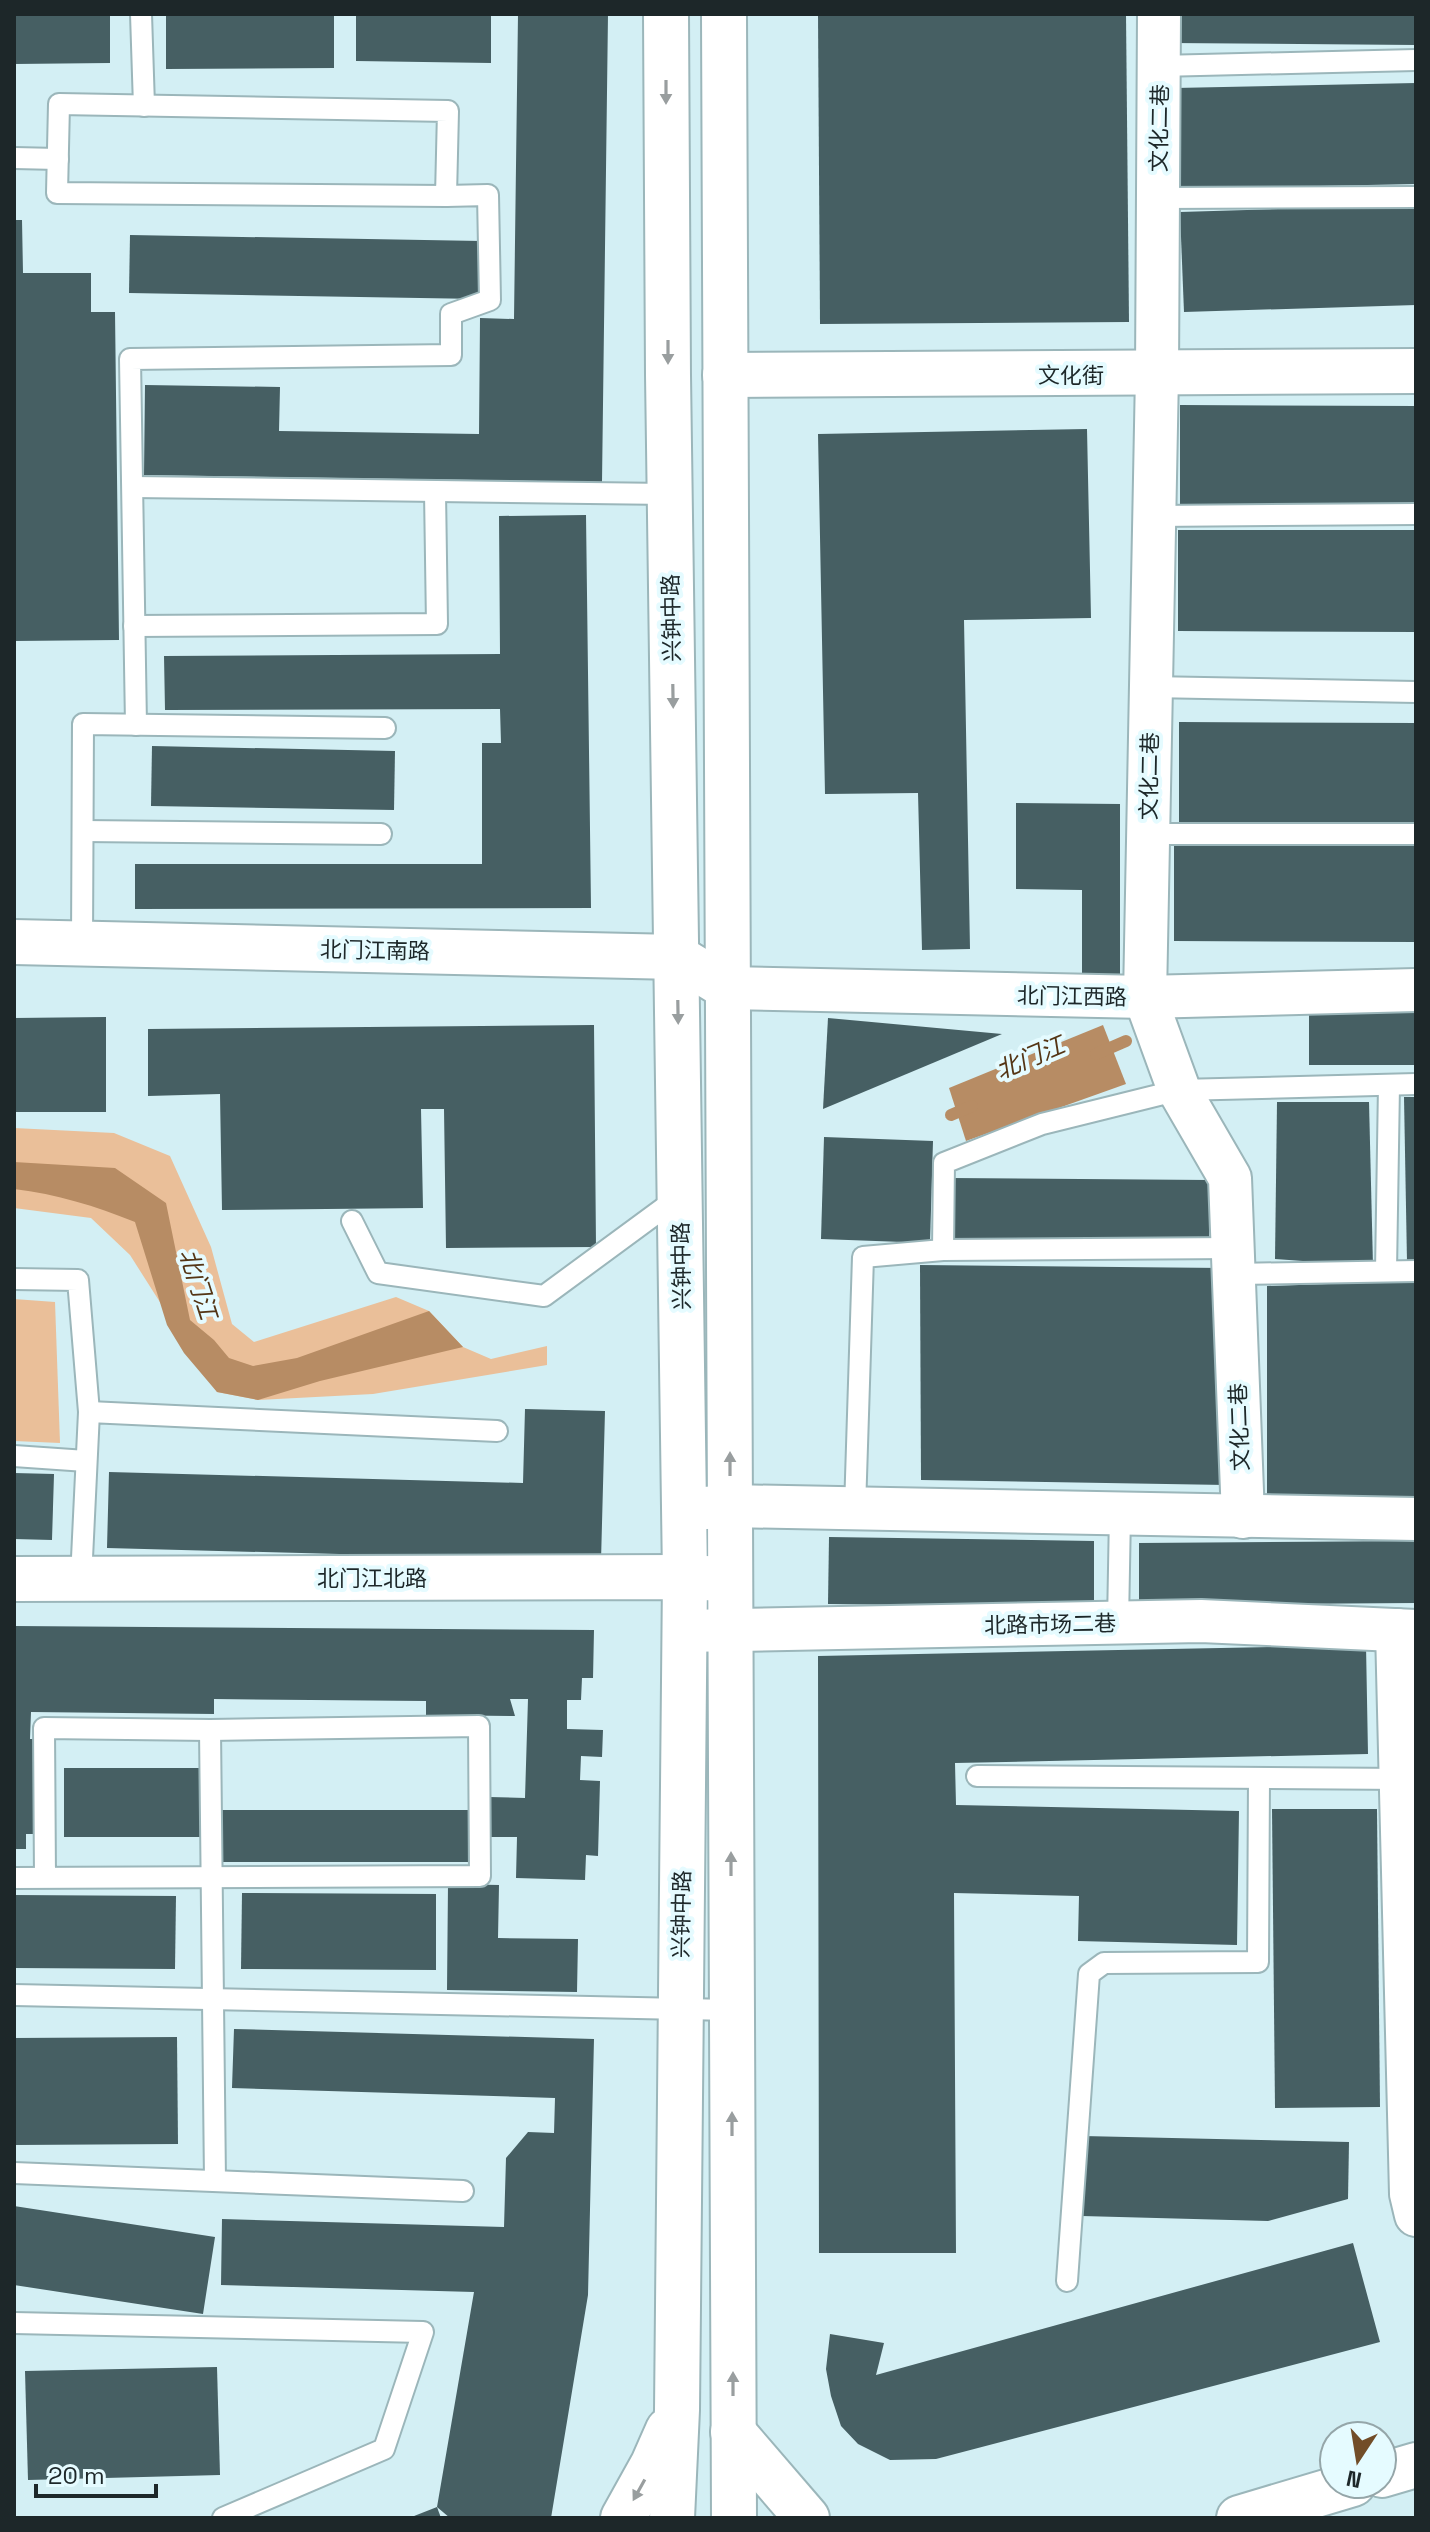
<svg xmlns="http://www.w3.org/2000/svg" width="1430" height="2532" font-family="'Space Grotesk','Noto Sans SC',sans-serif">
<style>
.green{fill:#eabf99}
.water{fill:#b78c64}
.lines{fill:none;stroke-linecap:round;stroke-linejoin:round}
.stream{stroke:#b78c64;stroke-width:12}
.building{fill:#465f63}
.service-casing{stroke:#9bb6ba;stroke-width:24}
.minor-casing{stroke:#9bb6ba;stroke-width:46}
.tertiary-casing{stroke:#9bb6ba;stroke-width:48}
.secondary-casing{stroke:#9bb6ba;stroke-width:48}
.trunk-casing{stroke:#9bb6ba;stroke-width:48}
.service{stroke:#fff;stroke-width:20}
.minor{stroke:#fff;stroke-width:42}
.tertiary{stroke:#fff;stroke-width:44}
.secondary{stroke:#fff;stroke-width:44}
.trunk{stroke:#fff;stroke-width:44}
.oneway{fill:#999e9f}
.labels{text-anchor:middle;stroke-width:8;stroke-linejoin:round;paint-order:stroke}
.street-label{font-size:22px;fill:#1d2729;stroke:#e5fbff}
.water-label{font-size:24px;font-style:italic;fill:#543515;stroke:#e5fbff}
</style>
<rect width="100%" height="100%" fill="#d3eff4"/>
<g class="green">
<path d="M14 1128 114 1133 170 1156 211 1247 232 1324 254 1342 396 1297 429 1311 463 1347 491 1359 547 1346V1365L373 1394 258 1400 217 1392 130 1255 91 1218 14 1208Z"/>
<path d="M14 1299 55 1302 60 1443 14 1441Z"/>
</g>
<g class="water">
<path d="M1103 1025 1126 1084 966 1141 949 1088Z"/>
<path d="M14 1162 115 1168 166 1203 190 1320 214 1340 229 1358 253 1366 297 1358 429 1311 463 1347 320 1381 258 1400 217 1392 184 1353 167 1325 135 1222C95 1206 57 1194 14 1189Z"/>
</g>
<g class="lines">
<g class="stream">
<path d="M1096 1054 1126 1041"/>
<path d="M951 1115 972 1106"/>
</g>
</g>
<g class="building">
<path d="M14 14H110V63L14 64Z"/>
<path d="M166 14H334V68L166 69Z"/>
<path d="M356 14H491V63L356 61Z"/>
<path d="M518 14H608L602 482 144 475 145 385 280 387 279 431 479 434 480 318 514 319Z"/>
<path d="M818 14H1126L1129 322 820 324Z"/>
<path d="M1170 14H1416V45L1170 43Z"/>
<path d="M1416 83V184L1178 189 1175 88Z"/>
<path d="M1416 205V305L1184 312 1180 212Z"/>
<path d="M14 220H22L23 273H91V312H115L119 640 14 641Z"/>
<path d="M130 235 481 241 480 299 129 293Z"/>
<path d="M1180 405 1416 406V507H1180Z"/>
<path d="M1087 429 1091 618 964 620 970 949 922 950 918 793 825 794 818 434Z"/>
<path d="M586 515 591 908 135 909V864H482V743H501L500 709 165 710 164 656 500 654 499 516Z"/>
<path d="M1178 530H1416V632L1178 631Z"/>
<path d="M1179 722 1416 723V824H1179Z"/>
<path d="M152 746 395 751 394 810 151 806Z"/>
<path d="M1016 803 1120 804V977H1082V890L1016 889Z"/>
<path d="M1174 840H1416V942L1174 941Z"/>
<rect x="1309" y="1003" width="107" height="62"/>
<path d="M106 1017V1112H14V1018Z"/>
<path d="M828 1018 1002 1034 823 1109Z"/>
<path d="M594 1025 596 1247 446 1248 444 1109H421L423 1208 222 1210 220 1094 148 1096V1029Z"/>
<path d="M1404 1097H1416V1261L1407 1262Z"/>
<path d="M1277 1102H1369L1373 1266 1275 1259Z"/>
<path d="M824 1137 933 1141 930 1243 821 1239Z"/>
<path d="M950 1178 1209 1180V1239L950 1238Z"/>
<path d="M920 1265 1223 1268 1226 1485 921 1480Z"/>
<path d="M1416 1281V1497H1267V1286Z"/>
<path d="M525 1409 605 1411 601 1561 107 1548 109 1472 523 1483Z"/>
<path d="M14 1473 54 1474 52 1540 14 1539Z"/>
<path d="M829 1537 1094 1541V1607L828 1604Z"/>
<path d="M1416 1541V1603L1139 1605V1543Z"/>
<path d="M14 1626 594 1630 593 1678H582L581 1700H567V1729L603 1730 602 1757 581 1756 580 1780 600 1781 598 1856 586 1855 585 1880 516 1878 517 1837H488L489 1797 525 1798 528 1699H510L515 1716 426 1715V1701L214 1699V1714L31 1712 30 1739H41L40 1834H26V1849H14Z"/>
<path d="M1366 1645 1368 1754 955 1763 956 1805 1239 1811 1237 1945 1078 1941 1079 1896 954 1893 956 2253H819L818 1656Z"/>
<path d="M64 1768H203L204 1837H64Z"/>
<path d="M1272 1809H1377L1380 2107 1275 2108Z"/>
<rect x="218" y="1810" width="254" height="52"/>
<path d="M448 1884 499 1885 498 1938 578 1939 577 1992 447 1990Z"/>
<path d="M242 1893 436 1894V1970L241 1969Z"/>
<path d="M14 1895 176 1896 175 1969 14 1968Z"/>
<path d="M234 2029 594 2039 588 2295 551 2518H450L437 2507 474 2292 221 2285 222 2219 504 2227 506 2158 528 2132 554 2133 555 2098 232 2088Z"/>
<path d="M177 2037 178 2144 14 2145V2038Z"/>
<path d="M1083 2136 1349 2142 1348 2199 1268 2221 1082 2216Z"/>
<path d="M14 2206 215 2237 203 2314 14 2285Z"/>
<path d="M1353 2243 1380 2342 936 2459 890 2460 858 2444 841 2426 831 2396 826 2369 830 2334 884 2343 876 2375Z"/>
<path d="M217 2367 220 2475 28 2480 25 2371Z"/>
<path d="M437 2507 441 2518H409Z"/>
</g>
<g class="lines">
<defs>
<g id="service">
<path d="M141 14 144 106"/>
<path d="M1159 66 1416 60"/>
<path d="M59 104 448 111 446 196 57 193Z"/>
<path d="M14 158 58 159"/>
<path d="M1158 198 1416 197"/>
<path d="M133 487 669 494"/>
<path d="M1154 516 1416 514"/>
<path d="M134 626 437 624 435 492"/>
<path d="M1150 687 1416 692"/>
<path d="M136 725 130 359 451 355V314L490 300 488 195 446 196"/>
<path d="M83 831 381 834"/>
<path d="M1148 834H1416"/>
<path d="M82 944 83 724 385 728"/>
<path d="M352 1221 378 1273 544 1296 680 1196"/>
<path d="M943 1250 944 1163 1042 1124 1179 1090 1416 1084"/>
<path d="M1386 1271 1389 1085"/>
<path d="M1234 1274 1416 1271"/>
<path d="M14 1279 78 1280 89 1412"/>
<path d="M14 1456 86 1461"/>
<path d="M855 1509 863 1257 943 1250 1233 1248"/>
<path d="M81 1579 89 1412 497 1431"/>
<path d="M1118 1623 1120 1514"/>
<path d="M210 1730 215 2181"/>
<path d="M977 1776 1405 1779"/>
<path d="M14 1878 480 1876 479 1726 210 1730 44 1728 45 1877"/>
<path d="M14 1995 731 2010"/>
<path d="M14 2173 463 2191"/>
<path d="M1067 2281 1089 1974 1104 1963 1258 1962 1259 1778"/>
<path d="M14 2323 423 2332 384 2449 223 2518"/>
</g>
<g id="minor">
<path d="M1159 14 1157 374 1145 997 1179 1090 1230 1178 1243 1517"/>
<path d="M728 988 1145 997 1416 990"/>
<path d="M693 1509 730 1506 1416 1519"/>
<path d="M1397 1630 1411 2194 1416 2215"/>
<path d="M684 1631 1201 1621 1416 1631"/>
</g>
<g id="tertiary">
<path d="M725 375 1416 371"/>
<path d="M14 942 677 957 728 988"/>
<path d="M14 1579 685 1577 724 1579"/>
</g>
<g id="secondary">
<path d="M666 14 668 375 685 1577 677 2410 672 2518"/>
<path d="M724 14 734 2518"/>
<path d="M623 2518 653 2464 668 2430"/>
</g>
<g id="trunk">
<path d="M733 2432 807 2518"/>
<path d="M1382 2475 1416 2465"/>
<path d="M1239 2518 1353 2484"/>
</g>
</defs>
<use href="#service" class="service-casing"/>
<use href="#minor" class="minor-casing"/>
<use href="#tertiary" class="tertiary-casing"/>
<use href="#secondary" class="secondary-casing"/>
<use href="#trunk" class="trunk-casing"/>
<use href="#service" class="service"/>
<use href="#minor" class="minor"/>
<use href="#tertiary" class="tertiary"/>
<use href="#secondary" class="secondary"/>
<use href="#trunk" class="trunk"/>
</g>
<defs><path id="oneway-solid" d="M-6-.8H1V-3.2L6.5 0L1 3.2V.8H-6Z" transform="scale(2)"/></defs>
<g class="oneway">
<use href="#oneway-solid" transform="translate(666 92) rotate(90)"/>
<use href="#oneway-solid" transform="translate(668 352) rotate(90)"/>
<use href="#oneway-solid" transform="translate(673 696) rotate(89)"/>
<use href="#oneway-solid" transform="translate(678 1012) rotate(89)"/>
<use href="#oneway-solid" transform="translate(730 1464) rotate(-90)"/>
<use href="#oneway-solid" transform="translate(731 1864) rotate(-90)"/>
<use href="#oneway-solid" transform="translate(732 2124) rotate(-90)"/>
<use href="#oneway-solid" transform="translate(733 2384) rotate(-90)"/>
<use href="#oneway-solid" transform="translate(639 2490) rotate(119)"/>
</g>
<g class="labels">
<g class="street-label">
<text transform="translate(1159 128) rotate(-89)" y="8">文化二巷</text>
<text x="1071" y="383">文化街</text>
<text transform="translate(671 618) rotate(-91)" y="8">兴钟中路</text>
<text transform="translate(1149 776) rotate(-89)" y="8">文化二巷</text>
<text transform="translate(375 950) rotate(1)" y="8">北门江南路</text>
<text transform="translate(1072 996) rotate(1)" y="8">北门江西路</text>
<text transform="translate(681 1266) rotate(-91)" y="8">兴钟中路</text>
<text transform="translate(1239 1427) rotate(-92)" y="8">文化二巷</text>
<text x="372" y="1586">北门江北路</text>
<text transform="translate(1050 1624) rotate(-1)" y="8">北路市场二巷</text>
<text transform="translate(681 1914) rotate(-89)" y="8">兴钟中路</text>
</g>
<g class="water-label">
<text transform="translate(1030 1058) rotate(-23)" y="8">北门江</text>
<text transform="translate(198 1284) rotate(72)" y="8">北门江</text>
</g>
</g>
<rect width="1430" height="2532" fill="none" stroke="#1d2729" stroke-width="32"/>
<g transform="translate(1358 2460) rotate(192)"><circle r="38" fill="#e5fbff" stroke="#95a6a9" stroke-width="2"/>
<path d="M0-6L14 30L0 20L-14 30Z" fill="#724d28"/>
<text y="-12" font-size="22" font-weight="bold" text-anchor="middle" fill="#1d2729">N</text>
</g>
<path d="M36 2484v12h120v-12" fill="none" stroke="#1d2729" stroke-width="4"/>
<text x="48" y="2484" font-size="24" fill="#1d2729" stroke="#e5fbff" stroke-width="6" paint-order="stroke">20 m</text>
</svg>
